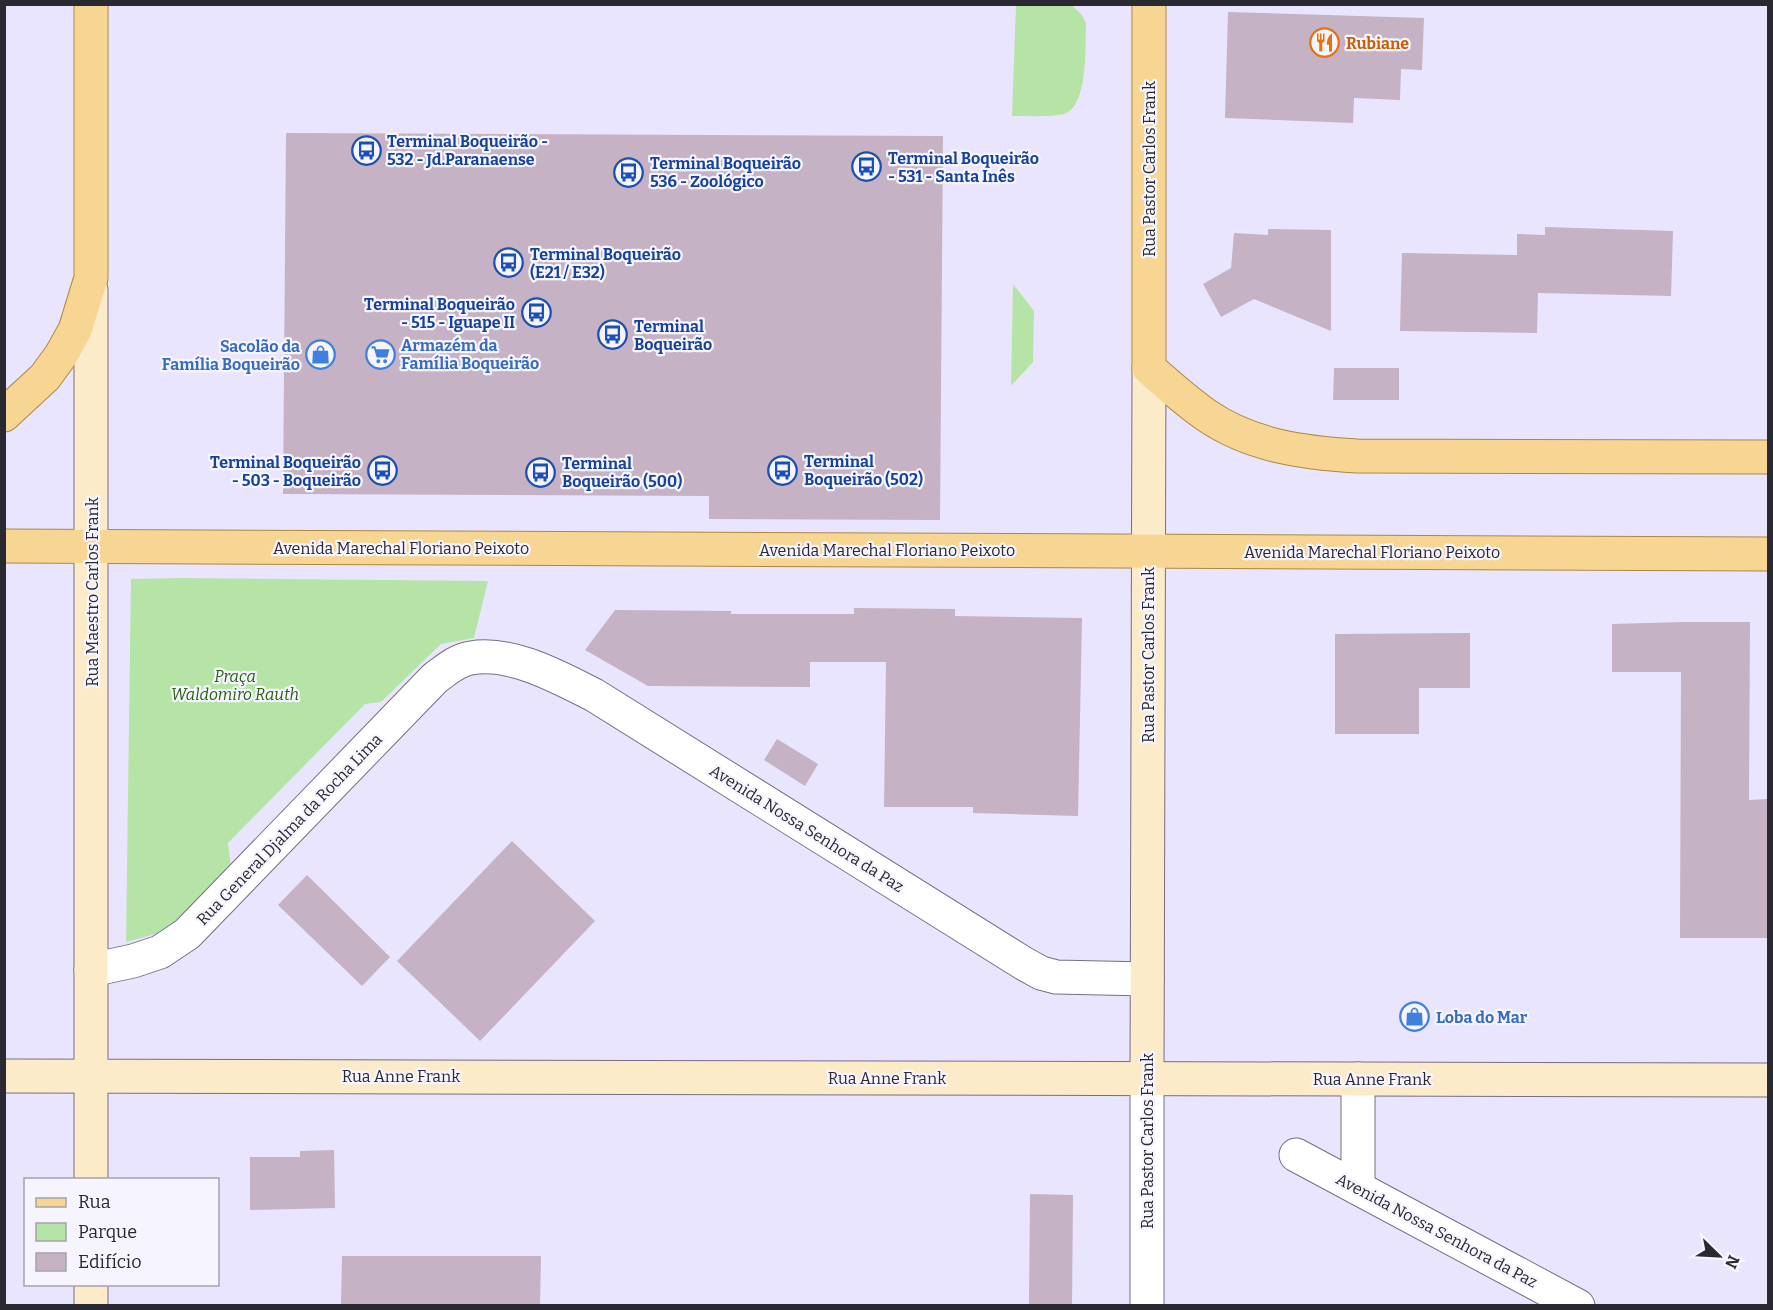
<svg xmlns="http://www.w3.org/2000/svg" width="1773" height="1310" font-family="Bitter,serif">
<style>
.green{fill:#b6e4a7}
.building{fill:#c5b2c4}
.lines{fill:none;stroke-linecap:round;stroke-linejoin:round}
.street-casing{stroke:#746f85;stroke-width:35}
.secondary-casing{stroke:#746f85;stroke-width:35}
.primary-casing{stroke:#ac8842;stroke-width:35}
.street{stroke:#fff;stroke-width:33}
.secondary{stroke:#fbebc9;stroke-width:33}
.primary{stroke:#f7d693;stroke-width:33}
.labels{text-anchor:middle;stroke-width:4.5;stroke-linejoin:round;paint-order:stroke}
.food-label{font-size:16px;font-weight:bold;fill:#c56008;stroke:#f6f4fe;text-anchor:start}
.transit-label{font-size:16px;font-weight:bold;fill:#164399;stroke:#f6f4fe;text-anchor:start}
.street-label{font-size:16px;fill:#2a2932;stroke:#f6f4fe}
.shop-label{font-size:16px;font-weight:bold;fill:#366cbe;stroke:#f6f4fe;text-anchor:start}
.park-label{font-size:16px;font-style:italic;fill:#2a6111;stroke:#f6f4fe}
</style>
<rect width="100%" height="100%" fill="#eae5fe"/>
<g class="green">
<path d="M1016 5H1072L1082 15 1086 23C1085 44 1089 106 1064 114 1055 117 1024 116 1012 116Z"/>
<path d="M1013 284 1034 311 1033 362 1011 386Z"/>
<path d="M181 578 488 581 474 638 441 644 381 702 365 704 228 843 231 866 180 918 155 934 126 942 131 579Z"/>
</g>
<g class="building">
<path d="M1228 12 1424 18 1422 70 1401 69 1400 100 1354 98 1353 123 1225 118Z"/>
<path d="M286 133 943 136 940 520 709 519V496L283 494Z"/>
<path d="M1545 227 1673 231 1671 296 1538 293 1537 333 1400 331 1402 253 1517 255V234L1545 235Z"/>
<path d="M1268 229 1331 230V331L1254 299 1221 317 1203 284 1231 268 1234 233 1268 235Z"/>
<path d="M1334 368H1399V400H1333Z"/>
<path d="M854 608 955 609V616L1082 618 1078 816 973 813V807H884L886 662H810V687L648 686 585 650 615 610 731 611V614H854Z"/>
<path d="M1682 622H1750L1749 800 1768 799V938H1680L1681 672H1612V624Z"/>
<path d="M1470 633V688H1419V734H1335V634Z"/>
<path d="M777 739 818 764 805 786 764 760Z"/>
<path d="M512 841 595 921 480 1041 397 961Z"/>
<path d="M307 875 390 957 362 986 278 905Z"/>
<path d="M334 1150 335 1208 250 1210V1157H300V1151Z"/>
<path d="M1030 1194 1073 1195 1072 1305H1029Z"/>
<path d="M342 1256H541L540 1305H341Z"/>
</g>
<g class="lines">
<defs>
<g id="street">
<path d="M91 970 133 961 160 952 187 934 435 678C446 670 457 660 471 658 512 651 558 677 594 695L1023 963 1041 973 1056 977 1147 979"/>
<path d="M1296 1155 1578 1306"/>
<path d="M1358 1188V1079"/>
<path d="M1147 1306V1078"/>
</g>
<g id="secondary">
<path d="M91 290V1180"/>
<path d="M4 1076 1768 1080"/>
<path d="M1147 1078 1149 368"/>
<path d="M91 1306V1284"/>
</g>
<g id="primary">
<path d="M1149 4V368C1168 385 1186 401 1206 415 1251 446 1304 453 1357 456L1768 457"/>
<path d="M4 415 45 377 61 355 75 330 91 278V4"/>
<path d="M4 546 1768 554"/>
</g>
</defs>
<use href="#street" class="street-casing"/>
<use href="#secondary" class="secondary-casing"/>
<use href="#primary" class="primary-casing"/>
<use href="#street" class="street"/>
<use href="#secondary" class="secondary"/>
<use href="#primary" class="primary"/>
</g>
<defs>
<symbol id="restaurant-ring" viewBox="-11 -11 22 22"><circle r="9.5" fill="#f6f4fe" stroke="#e8710a" stroke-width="1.5"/><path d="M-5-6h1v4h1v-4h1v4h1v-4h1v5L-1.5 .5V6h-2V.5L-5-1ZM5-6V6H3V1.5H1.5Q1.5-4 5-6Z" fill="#e8710a"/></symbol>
<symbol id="bus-ring" viewBox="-11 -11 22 22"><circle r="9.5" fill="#f6f4fe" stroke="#1a4fb4" stroke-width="1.5"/><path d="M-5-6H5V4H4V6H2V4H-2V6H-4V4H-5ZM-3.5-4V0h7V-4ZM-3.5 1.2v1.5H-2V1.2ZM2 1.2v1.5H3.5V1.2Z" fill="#1a4fb4"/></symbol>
<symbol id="supermarket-ring" viewBox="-11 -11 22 22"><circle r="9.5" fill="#f6f4fe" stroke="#3f7fe0" stroke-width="1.5"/><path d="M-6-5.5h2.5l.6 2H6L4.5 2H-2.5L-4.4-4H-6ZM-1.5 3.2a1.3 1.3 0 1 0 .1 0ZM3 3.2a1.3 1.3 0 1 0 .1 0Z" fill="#3f7fe0"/></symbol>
<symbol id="shop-ring" viewBox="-11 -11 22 22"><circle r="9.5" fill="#f6f4fe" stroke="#3f7fe0" stroke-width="1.5"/><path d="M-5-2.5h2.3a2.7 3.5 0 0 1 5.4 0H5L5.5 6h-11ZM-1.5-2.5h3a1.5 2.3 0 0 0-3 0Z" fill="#3f7fe0"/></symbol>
</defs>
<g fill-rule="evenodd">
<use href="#restaurant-ring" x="1308" y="26" width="33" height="33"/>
<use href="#bus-ring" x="350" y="134" width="33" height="33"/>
<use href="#bus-ring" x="850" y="150" width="33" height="33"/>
<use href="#bus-ring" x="612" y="156" width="33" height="33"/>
<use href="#bus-ring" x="492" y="246" width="33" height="33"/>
<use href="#bus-ring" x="520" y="296" width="33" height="33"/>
<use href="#bus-ring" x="596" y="318" width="33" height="33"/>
<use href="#supermarket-ring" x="364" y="338" width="33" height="33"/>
<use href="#shop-ring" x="304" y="338" width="33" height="33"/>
<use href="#bus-ring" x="766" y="454" width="33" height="33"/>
<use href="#bus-ring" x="366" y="454" width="33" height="33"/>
<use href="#bus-ring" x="524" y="456" width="33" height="33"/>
<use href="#shop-ring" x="1398" y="1000" width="33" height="33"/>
</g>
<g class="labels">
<g class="food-label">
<text x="1346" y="49">Rubiane</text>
</g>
<g class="transit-label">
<text x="387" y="147">Terminal Boqueirão -<tspan x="387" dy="18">532 - Jd.Paranaense</tspan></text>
<text x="888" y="164">Terminal Boqueirão<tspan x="888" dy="18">- 531 - Santa Inês</tspan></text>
<text x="650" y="169">Terminal Boqueirão<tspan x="650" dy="18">536 - Zoológico</tspan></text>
<text x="530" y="260">Terminal Boqueirão<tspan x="530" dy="18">(E21 / E32)</tspan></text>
<text x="515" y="310" text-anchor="end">Terminal Boqueirão<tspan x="515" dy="18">- 515 - Iguape II</tspan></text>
<text x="634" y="332">Terminal<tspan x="634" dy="18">Boqueirão</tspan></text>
<text x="804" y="467">Terminal<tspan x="804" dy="18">Boqueirão (502)</tspan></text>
<text x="361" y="468" text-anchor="end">Terminal Boqueirão<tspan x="361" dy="18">- 503 - Boqueirão</tspan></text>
<text x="562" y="469">Terminal<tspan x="562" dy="18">Boqueirão (500)</tspan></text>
</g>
<g class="street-label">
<text transform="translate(1149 169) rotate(-90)" y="6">Rua Pastor Carlos Frank</text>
<text x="401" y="554">Avenida Marechal Floriano Peixoto</text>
<text x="887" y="556">Avenida Marechal Floriano Peixoto</text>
<text x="1372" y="558">Avenida Marechal Floriano Peixoto</text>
<text transform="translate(92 592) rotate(-90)" y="6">Rua Maestro Carlos Frank</text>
<text transform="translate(1148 655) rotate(-90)" y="6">Rua Pastor Carlos Frank</text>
<text transform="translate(807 828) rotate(32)" y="6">Avenida Nossa Senhora da Paz</text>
<text transform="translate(289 829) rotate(-46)" y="6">Rua General Djalma da Rocha Lima</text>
<text x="401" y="1082">Rua Anne Frank</text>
<text x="887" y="1084">Rua Anne Frank</text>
<text x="1372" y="1085">Rua Anne Frank</text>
<text transform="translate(1147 1141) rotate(-90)" y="6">Rua Pastor Carlos Frank</text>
<text transform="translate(1437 1230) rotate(28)" y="6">Avenida Nossa Senhora da Paz</text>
</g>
<g class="shop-label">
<text x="401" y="351">Armazém da<tspan x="401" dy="18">Família Boqueirão</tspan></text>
<text x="300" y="352" text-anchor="end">Sacolão da<tspan x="300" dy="18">Família Boqueirão</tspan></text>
<text x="1436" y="1023">Loba do Mar</text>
</g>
<g class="park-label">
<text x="235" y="682">Praça<tspan x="235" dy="18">Waldomiro Rauth</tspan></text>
</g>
</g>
<rect width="1773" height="1310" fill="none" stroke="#2a2932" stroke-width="12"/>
<rect x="24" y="1178" width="195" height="108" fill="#f6f4fe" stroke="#a4a3ac" stroke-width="1.5"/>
<rect x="36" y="1198" width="30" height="9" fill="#f7d693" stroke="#a4a3ac" stroke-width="1.5"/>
<text x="78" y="1208" font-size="18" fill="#2a2932">Rua</text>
<rect x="36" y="1223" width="30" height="18" fill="#b6e4a7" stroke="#a4a3ac" stroke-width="1.5"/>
<text x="78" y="1238" font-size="18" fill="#2a2932">Parque</text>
<rect x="36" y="1253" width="30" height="18" fill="#c5b2c4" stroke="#a4a3ac" stroke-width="1.5"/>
<text x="78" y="1268" font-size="18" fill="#2a2932">Edifício</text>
<g transform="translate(1719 1256) rotate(114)" stroke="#f6f4fe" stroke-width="4.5" paint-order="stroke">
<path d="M0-4.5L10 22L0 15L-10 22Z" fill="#2a2932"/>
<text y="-9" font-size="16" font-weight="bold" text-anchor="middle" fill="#2a2932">N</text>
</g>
</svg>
